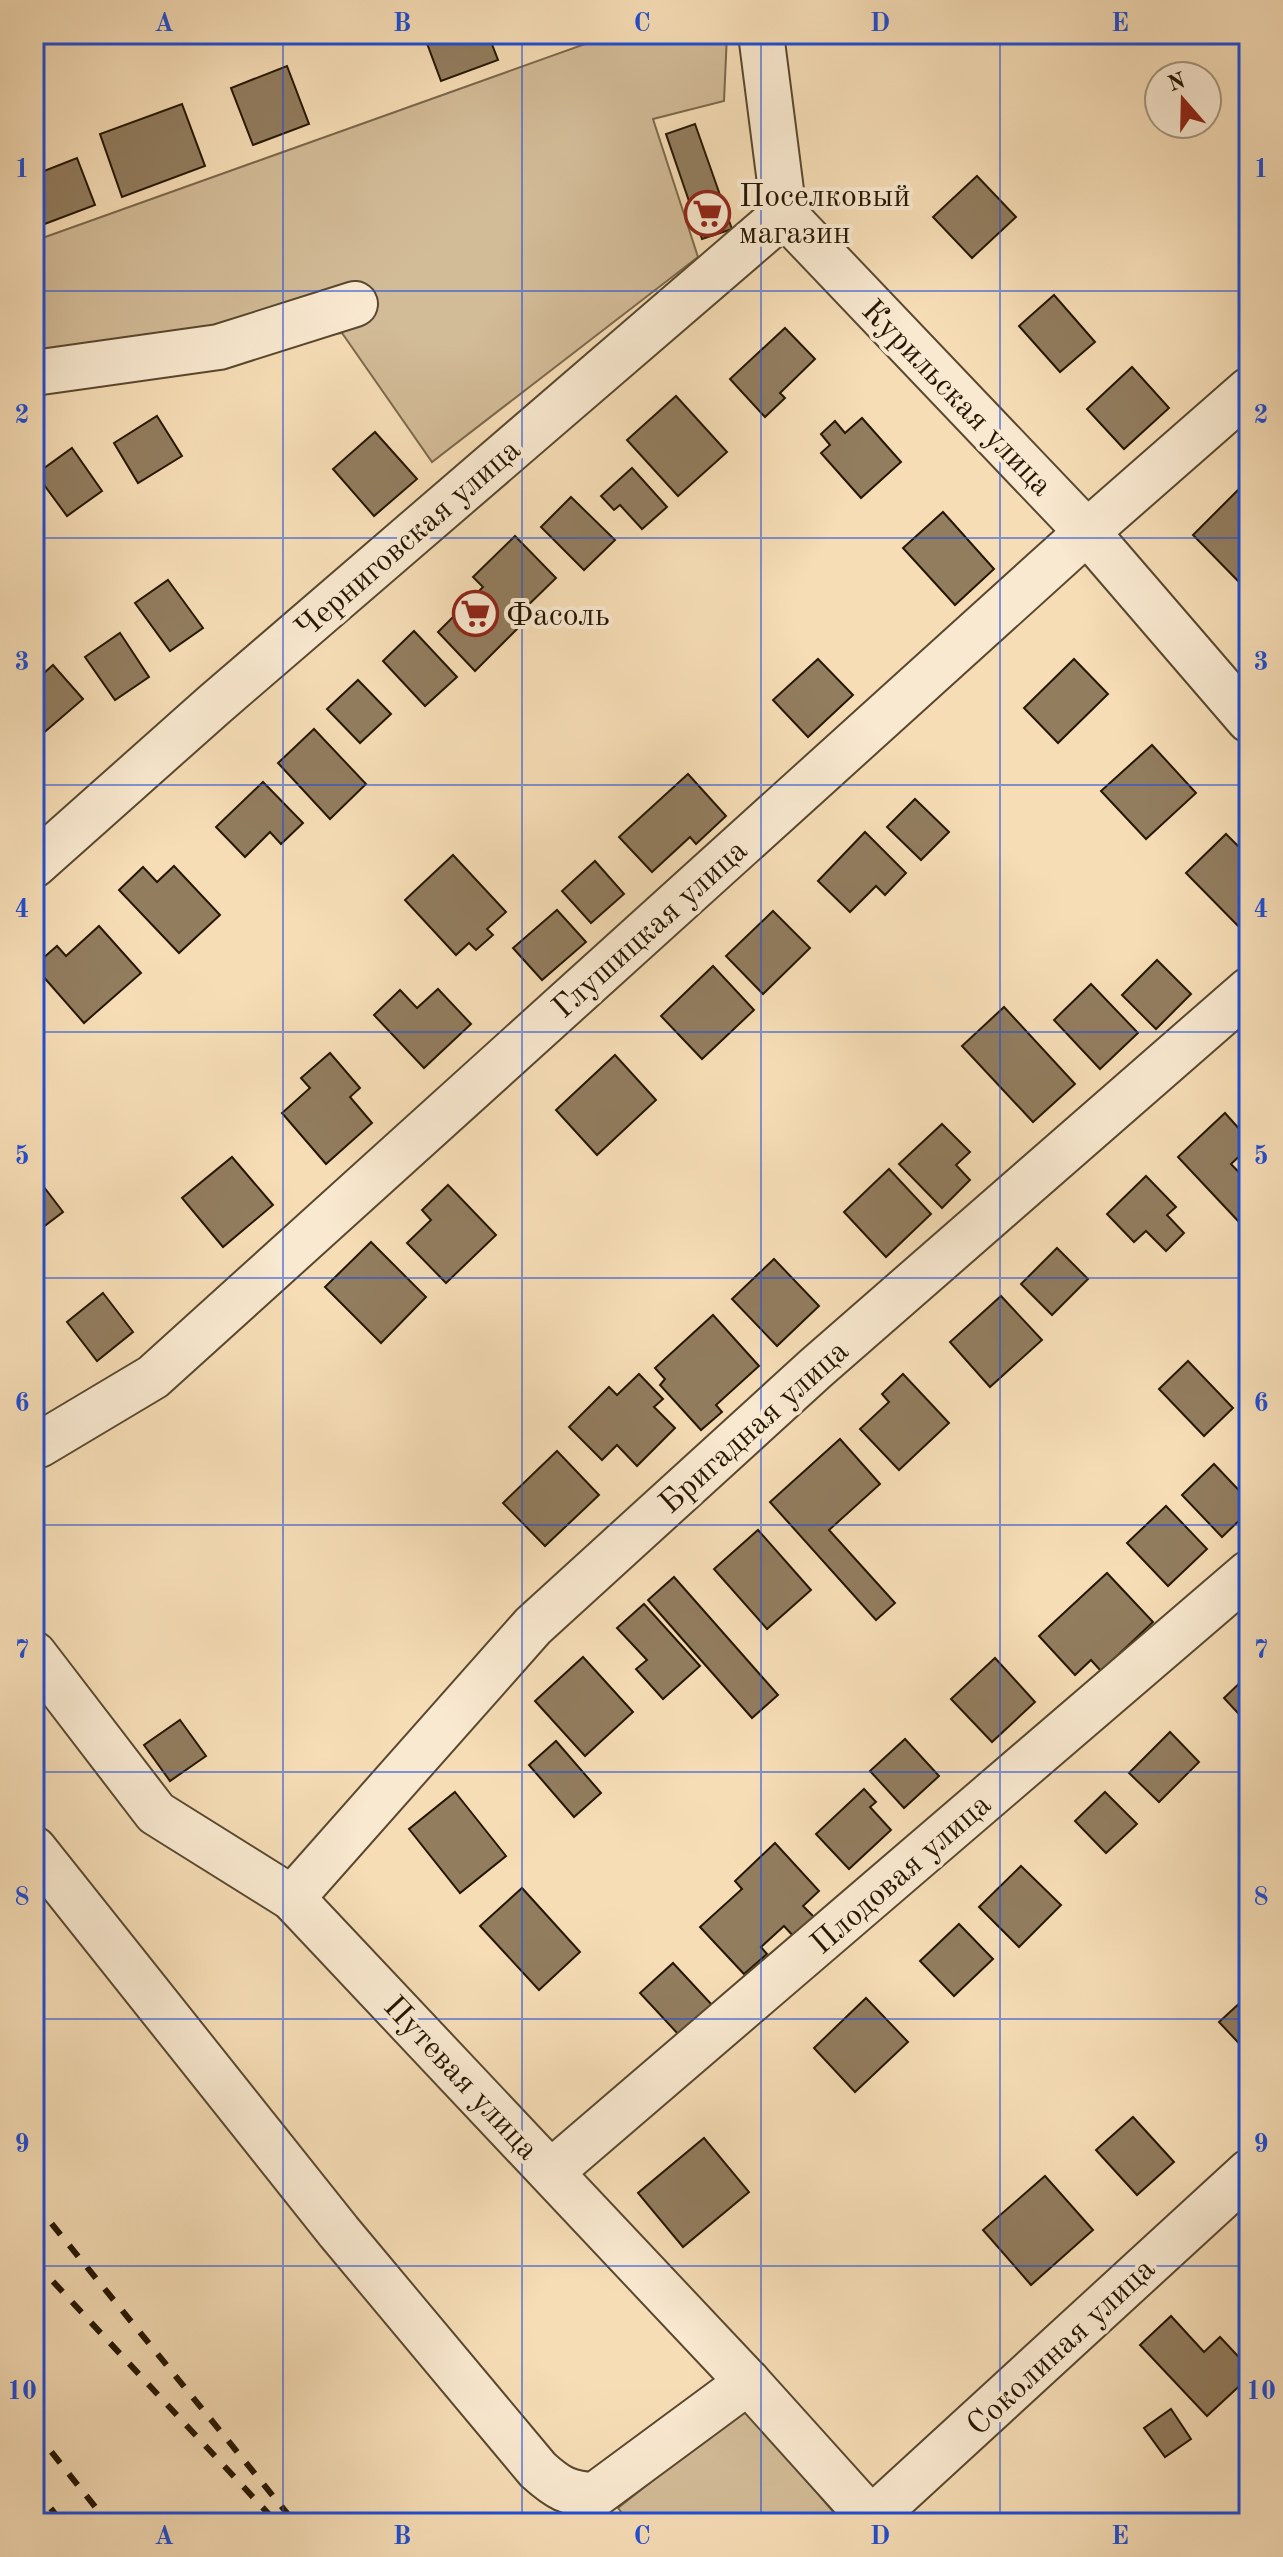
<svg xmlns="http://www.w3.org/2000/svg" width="1283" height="2557" font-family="'Old Standard TT',serif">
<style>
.green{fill:#d2bb97;stroke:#7c684c;stroke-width:2}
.building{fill:#927d5f;stroke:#251601;stroke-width:2}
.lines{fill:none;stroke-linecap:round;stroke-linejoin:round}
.minor-casing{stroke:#59482e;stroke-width:48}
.minor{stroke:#f9e9d0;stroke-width:44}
.rail{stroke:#251601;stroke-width:6;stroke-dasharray:14 14;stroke-linecap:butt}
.grid{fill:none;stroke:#1d4ed8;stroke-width:2;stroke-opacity:0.55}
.labels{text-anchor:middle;stroke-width:8;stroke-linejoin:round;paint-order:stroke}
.poi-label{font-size:32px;fill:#251601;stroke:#f9e9d0;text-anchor:start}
.street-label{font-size:32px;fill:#251601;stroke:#f9e9d0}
.neatline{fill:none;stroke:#1d4ed8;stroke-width:3}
.grid-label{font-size:26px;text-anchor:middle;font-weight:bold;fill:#1d4ed8}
</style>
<rect width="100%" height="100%" fill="#f6ddb6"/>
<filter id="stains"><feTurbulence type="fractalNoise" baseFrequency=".0025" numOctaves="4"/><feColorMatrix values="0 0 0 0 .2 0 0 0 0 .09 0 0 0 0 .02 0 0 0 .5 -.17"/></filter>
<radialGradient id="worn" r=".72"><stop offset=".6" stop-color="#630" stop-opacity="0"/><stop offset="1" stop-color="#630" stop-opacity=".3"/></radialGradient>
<g class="green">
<path d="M613 34H727L724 101 653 119 698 257 432 462 342 333 34 355V241Z"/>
<path d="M744 2408 843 2523H630L618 2508Z"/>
</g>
<g class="building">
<path d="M434 34H488L498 60 441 81 425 38Z"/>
<path d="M287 66 309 124 253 145 231 88Z"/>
<path d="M182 104 205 166 122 197 100 134Z"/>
<path d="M695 124 732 229 702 239 666 134Z"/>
<path d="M77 158 95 205 34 228V175Z"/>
<path d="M977 176 1016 217 972 258 933 217Z"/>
<path d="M1054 295 1095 342 1060 372 1019 326Z"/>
<path d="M785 328 815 359 780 393 785 398 765 417 730 379Z"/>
<path d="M1132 367 1169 408 1124 449 1087 409Z"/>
<path d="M676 396 727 452 678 496 627 440Z"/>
<path d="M157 416 182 456 138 483 114 443Z"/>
<path d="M862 418 901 462 861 498 821 453 830 445 821 434 835 421 845 433Z"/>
<path d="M375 432 417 479 374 516 333 469Z"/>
<path d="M72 448 102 491 67 516 36 474Z"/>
<path d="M632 468 667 507 642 529 620 505 614 510 601 496Z"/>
<path d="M1238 490 1249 501V580L1243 586 1193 535Z"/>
<path d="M571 497 615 540 584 570 541 527Z"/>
<path d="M943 512 994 569 955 605 903 548Z"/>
<path d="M515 536 556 578 517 616 524 622 475 671 438 632 483 587 473 577Z"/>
<path d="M168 580 203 628 170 651 135 603Z"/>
<path d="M414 631 457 677 425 706 383 661Z"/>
<path d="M120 633 149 677 115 700 85 657Z"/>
<path d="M818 659 853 695 808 737 773 700Z"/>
<path d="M1074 659 1108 694 1058 743 1024 708Z"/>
<path d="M53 665 83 699 41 735 34 727V682Z"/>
<path d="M358 680 391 714 360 743 327 709Z"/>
<path d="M314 729 366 784 330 819 278 763Z"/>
<path d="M1152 745 1196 793 1146 839 1101 791Z"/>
<path d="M688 774 726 816 696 844 690 837 652 872 619 837Z"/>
<path d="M263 782 303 823 281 844 270 832 245 857 216 827Z"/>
<path d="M915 799 949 832 921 860 887 827Z"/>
<path d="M865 832 906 873 885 895 876 886 850 912 818 881Z"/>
<path d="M1226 834 1249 857V937L1186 873Z"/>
<path d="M453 855 506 912 487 929 493 935 476 950 469 943 456 955 405 900Z"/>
<path d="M595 861 624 894 591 923 562 891Z"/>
<path d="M174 866 220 915 179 953 119 890 143 867 157 882Z"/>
<path d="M557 910 586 942 542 980 513 948Z"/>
<path d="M773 911 810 948 763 994 726 956Z"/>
<path d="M99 926 141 973 84 1023 34 966 57 946 66 956Z"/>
<path d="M1157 960 1191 994 1156 1029 1122 995Z"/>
<path d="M713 966 754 1010 702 1059 661 1016Z"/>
<path d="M1091 984 1138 1033 1100 1069 1054 1020Z"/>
<path d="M438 989 471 1024 424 1068 374 1015 400 990 417 1008Z"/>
<path d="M1004 1007 1075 1084 1033 1122 962 1046Z"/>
<path d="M330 1053 360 1088 350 1097 372 1123 326 1164 282 1113 310 1088 301 1078Z"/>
<path d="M615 1055 656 1100 597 1155 556 1110Z"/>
<path d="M1225 1113 1249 1140V1147L1231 1164 1249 1183V1215L1240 1223 1178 1157Z"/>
<path d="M942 1124 970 1152 956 1165 970 1180 942 1208 899 1164Z"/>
<path d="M232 1157 273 1205 223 1247 182 1198Z"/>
<path d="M889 1169 931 1214 886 1257 844 1212Z"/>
<path d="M34 1174 63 1212 34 1234Z"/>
<path d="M1146 1176 1176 1207 1167 1215 1184 1233 1166 1251 1146 1231 1134 1242 1107 1214Z"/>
<path d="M448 1185 496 1235 446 1283 407 1243 431 1220 422 1210Z"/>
<path d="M371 1242 426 1297 381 1343 325 1287Z"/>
<path d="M1057 1248 1088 1279 1052 1315 1021 1284Z"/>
<path d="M774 1259 819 1306 777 1346 732 1299Z"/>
<path d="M103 1293 133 1332 97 1361 67 1322Z"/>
<path d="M1001 1296 1042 1340 990 1387 950 1342Z"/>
<path d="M713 1315 759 1366 716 1405 722 1412 701 1430 660 1385 665 1379 655 1368Z"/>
<path d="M1188 1361 1233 1408 1204 1436 1159 1389Z"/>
<path d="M639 1374 663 1399 654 1407 675 1428 637 1466 617 1445 602 1460 569 1427 609 1387 617 1395Z"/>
<path d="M903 1374 949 1423 899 1470 860 1429 889 1402 882 1394Z"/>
<path d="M840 1439 880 1484 829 1530 895 1603 876 1620 770 1502Z"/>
<path d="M557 1451 599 1495 545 1546 503 1503Z"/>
<path d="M1214 1464 1249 1501V1511L1222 1537 1182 1495Z"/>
<path d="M1166 1506 1207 1549 1168 1586 1127 1543Z"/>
<path d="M758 1530 811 1590 767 1629 714 1569Z"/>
<path d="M1107 1573 1153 1622 1101 1671 1091 1660 1075 1675 1039 1636Z"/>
<path d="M674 1577 778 1695 752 1718 648 1600Z"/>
<path d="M644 1604 700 1666 663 1699 636 1669 647 1660 617 1628Z"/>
<path d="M583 1657 633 1712 585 1756 535 1701Z"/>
<path d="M995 1658 1035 1702 992 1742 951 1699Z"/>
<path d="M1249 1674V1725L1224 1698Z"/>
<path d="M180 1720 206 1756 170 1781 144 1745Z"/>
<path d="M1170 1732 1199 1762 1159 1802 1129 1773Z"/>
<path d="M905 1739 939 1776 904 1808 870 1771Z"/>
<path d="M556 1741 601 1793 574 1817 529 1765Z"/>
<path d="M864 1789 876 1802 870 1807 891 1830 849 1869 816 1834Z"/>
<path d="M455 1792 506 1856 460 1893 409 1829Z"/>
<path d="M1105 1792 1137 1824 1106 1853 1075 1821Z"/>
<path d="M775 1843 819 1891 803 1906 816 1919 795 1938 784 1926 761 1947 767 1954 744 1974 700 1927 742 1889 735 1881Z"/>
<path d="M1021 1866 1061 1905 1019 1947 979 1907Z"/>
<path d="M522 1888 580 1952 539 1990 480 1926Z"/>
<path d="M959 1924 993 1959 954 1996 920 1961Z"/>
<path d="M673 1963 712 2005 679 2035 640 1993Z"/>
<path d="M866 1998 908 2042 855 2092 814 2048Z"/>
<path d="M1242 2001 1249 2009V2054L1219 2022Z"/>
<path d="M1133 2117 1174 2162 1137 2195 1096 2150Z"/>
<path d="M704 2138 749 2192 683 2247 638 2193Z"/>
<path d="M1045 2176 1093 2230 1031 2285 983 2230Z"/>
<path d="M1171 2316 1204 2352 1220 2337 1249 2368V2377L1207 2416 1140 2345Z"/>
<path d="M1171 2409 1191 2439 1165 2457 1144 2428Z"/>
</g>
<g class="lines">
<defs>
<g id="minor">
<path d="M761 34 784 214 1087 532 1249 720"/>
<path d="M34 373 219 347 355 304"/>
<path d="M34 865 215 704 784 214"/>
<path d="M34 1445H39L153 1377 1087 532 1249 390"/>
<path d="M34 1654 156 1813 292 1898 748 2382 875 2523"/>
<path d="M34 1849 339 2232 538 2470C558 2488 568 2494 595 2495L748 2382"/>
<path d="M292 1898 533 1626 816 1368 1249 990"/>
<path d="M551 2172 1249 1573"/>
<path d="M871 2519 1249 2172"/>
</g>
</defs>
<use href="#minor" class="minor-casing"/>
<use href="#minor" class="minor"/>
<g class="rail">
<path d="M34 2202 295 2523"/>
<path d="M34 2261 277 2523"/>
<path d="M34 2430 108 2523"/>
<path d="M34 2486 62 2523"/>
</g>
</g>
<path class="grid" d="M283 34V2523M522 34V2523M761 34V2523M1000 34V2523M34 291H1249M34 538H1249M34 785H1249M34 1032H1249M34 1278H1249M34 1525H1249M34 1772H1249M34 2019H1249M34 2266H1249"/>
<defs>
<symbol id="supermarket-ring" viewBox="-11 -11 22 22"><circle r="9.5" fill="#f9e9d0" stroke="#8f2418" stroke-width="1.5"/><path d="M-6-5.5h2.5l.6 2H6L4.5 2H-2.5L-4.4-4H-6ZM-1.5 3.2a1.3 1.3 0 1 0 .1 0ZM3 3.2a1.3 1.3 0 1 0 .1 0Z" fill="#8f2418"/></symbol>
</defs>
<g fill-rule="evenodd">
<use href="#supermarket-ring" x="682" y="188" width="51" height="51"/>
<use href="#supermarket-ring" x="450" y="588" width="51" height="51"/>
</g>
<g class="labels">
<g class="poi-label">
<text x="739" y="206">Поселковый<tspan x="739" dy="37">магазин</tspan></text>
<text x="506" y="625">Фасоль</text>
</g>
<g class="street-label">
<text transform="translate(958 397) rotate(46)" y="11">Курильская улица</text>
<text transform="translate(407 538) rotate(-41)" y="11">Черниговская улица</text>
<text transform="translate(649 928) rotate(-42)" y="11">Глушицкая улица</text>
<text transform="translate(753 1426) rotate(-42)" y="11">Бригадная улица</text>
<text transform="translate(900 1873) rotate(-41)" y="11">Плодовая улица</text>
<text transform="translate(462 2077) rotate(47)" y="11">Путевая улица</text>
<text transform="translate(1060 2346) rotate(-43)" y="11">Соколиная улица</text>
</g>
</g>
<rect width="1283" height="2557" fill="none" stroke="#f6ddb6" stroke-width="88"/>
<g transform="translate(1183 100) rotate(340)"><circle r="38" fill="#f9e9d0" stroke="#a4957d" stroke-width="2"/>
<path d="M0-6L14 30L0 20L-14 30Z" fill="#8f2418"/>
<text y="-12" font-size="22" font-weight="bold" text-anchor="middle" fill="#251601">N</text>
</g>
<rect x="44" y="44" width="1195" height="2469" class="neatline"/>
<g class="grid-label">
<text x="164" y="31">A</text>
<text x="402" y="31">B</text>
<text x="642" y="31">C</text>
<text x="880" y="31">D</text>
<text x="1120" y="31">E</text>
<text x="22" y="177">1</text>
<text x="1261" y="177">1</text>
<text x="22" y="423">2</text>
<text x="1261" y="423">2</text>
<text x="22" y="670">3</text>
<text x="1261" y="670">3</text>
<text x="22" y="917">4</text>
<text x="1261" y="917">4</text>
<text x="22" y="1164">5</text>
<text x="1261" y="1164">5</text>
<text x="22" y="1411">6</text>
<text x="1261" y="1411">6</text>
<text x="22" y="1658">7</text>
<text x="1261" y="1658">7</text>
<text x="22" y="1905">8</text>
<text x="1261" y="1905">8</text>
<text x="22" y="2152">9</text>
<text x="1261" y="2152">9</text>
<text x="22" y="2399">10</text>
<text x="1261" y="2399">10</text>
<text x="164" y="2544">A</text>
<text x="402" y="2544">B</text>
<text x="642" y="2544">C</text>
<text x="880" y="2544">D</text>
<text x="1120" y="2544">E</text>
</g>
<rect width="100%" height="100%" filter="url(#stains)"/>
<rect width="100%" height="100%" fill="url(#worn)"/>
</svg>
